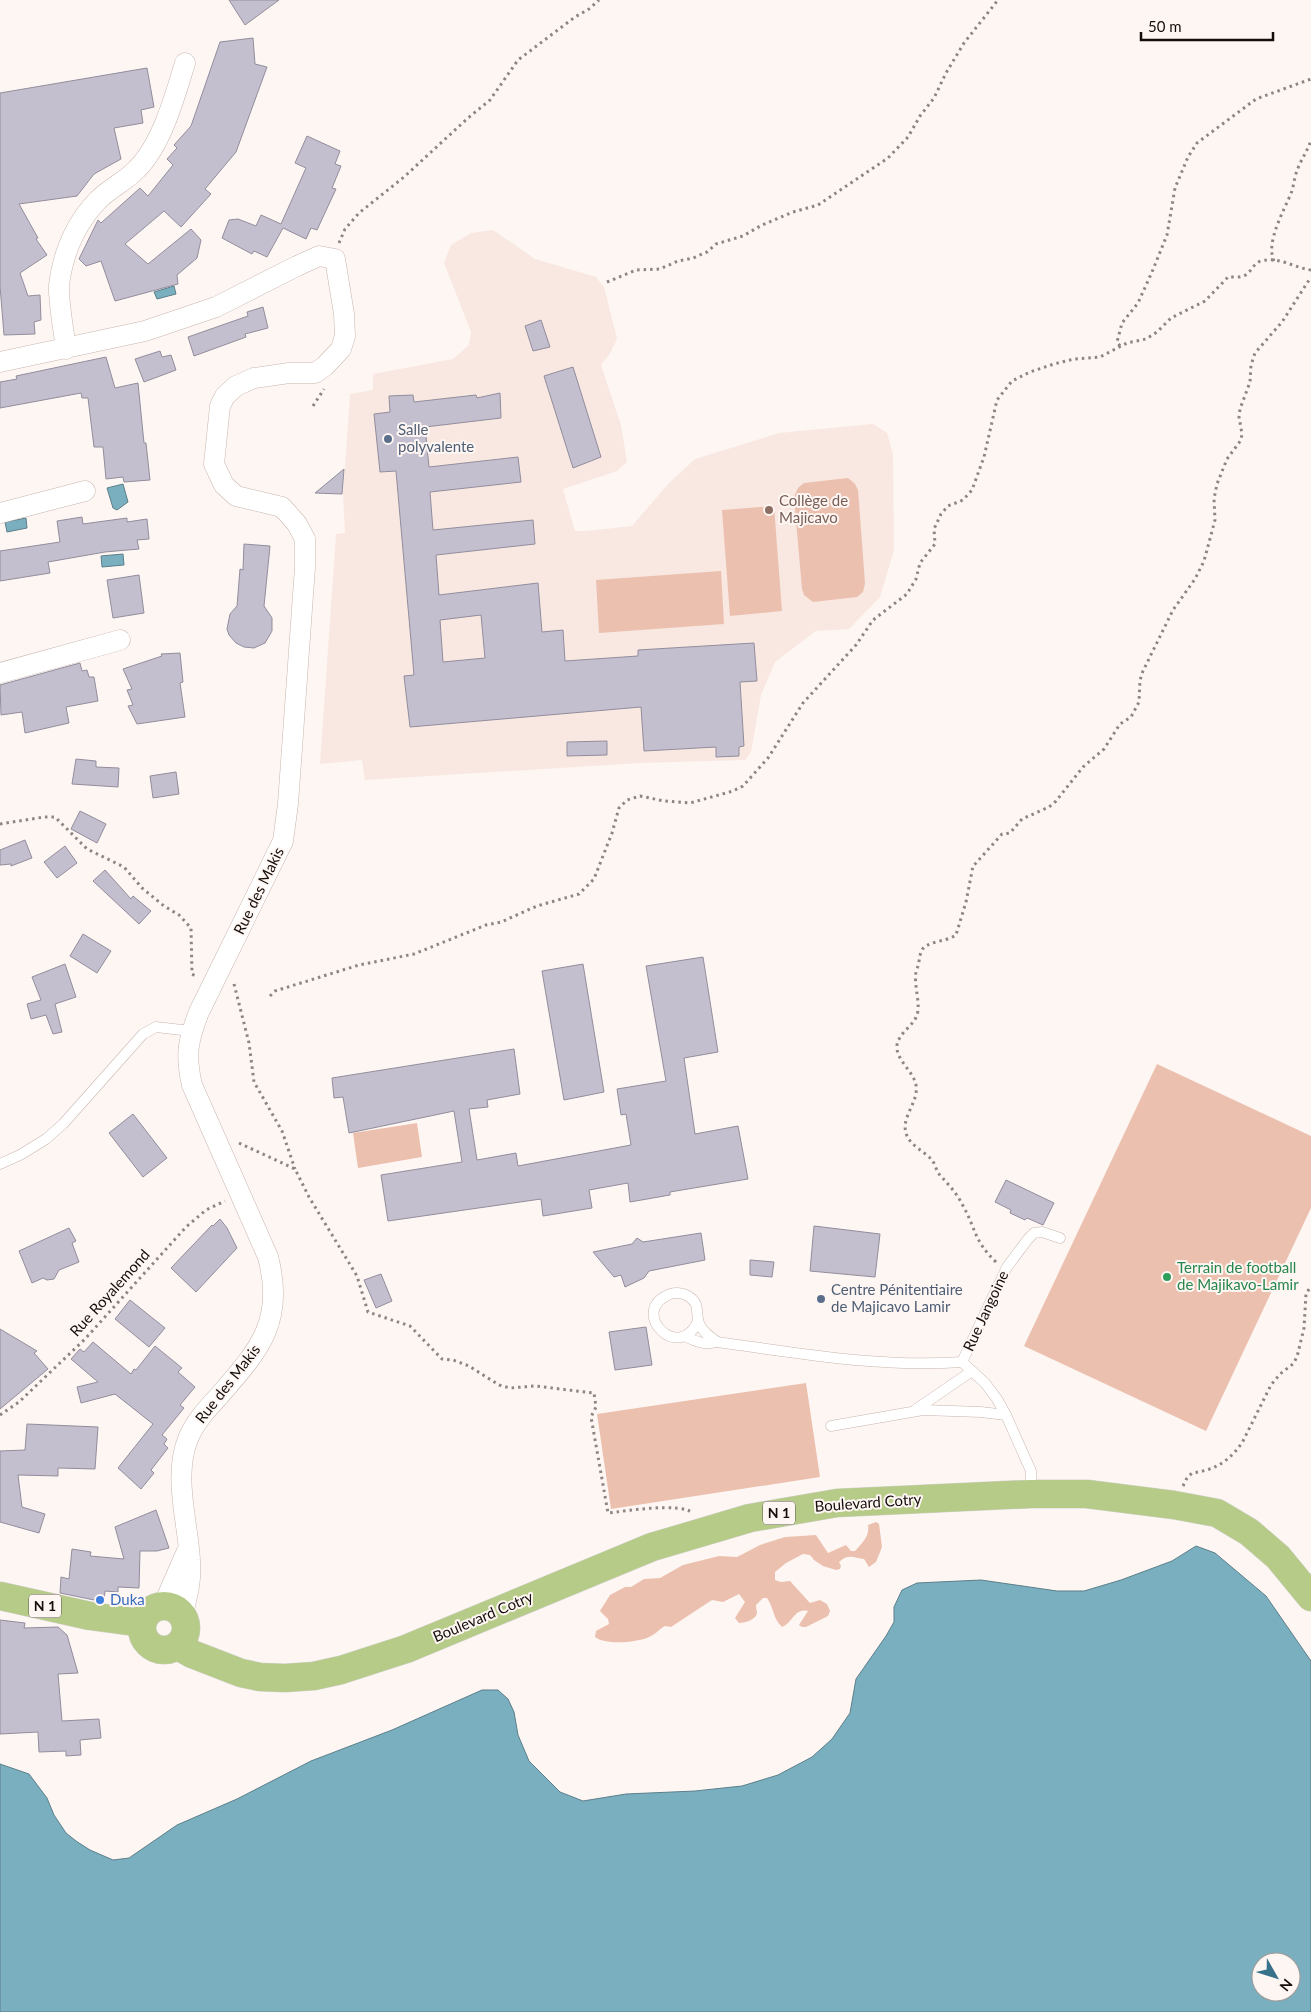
<svg xmlns="http://www.w3.org/2000/svg" width="1311" height="2012" font-family="Lato,sans-serif">
<style>
.built{fill:#f8e8e1}
.green{fill:#ecc0af}
.water{fill:#7aafc0;stroke:#5b7f8a;fill-rule:evenodd}
.building{fill:#c4bfcf;stroke:#928d9c;fill-rule:evenodd}
.lines{fill:none;stroke-linecap:round;stroke-linejoin:round}
.service-casing{stroke:#c8b5ae;stroke-width:11}
.minor-casing{stroke:#c8b5ae;stroke-width:21}
.primary-casing{stroke:#d5d4d3;stroke-width:29}
.path{stroke:#8c8582;stroke-width:3;stroke-dasharray:2.5 4;stroke-linecap:butt}
.service{stroke:#fff;stroke-width:10}
.minor{stroke:#fff;stroke-width:20}
.primary{stroke:#b6cb88;stroke-width:28}
.service-dot{fill:#5c6f8a;stroke:#fef6f3;stroke-width:2}
.education-dot{fill:#8d6e63;stroke:#fef6f3;stroke-width:2}
.leisure-dot{fill:#2e9e5b;stroke:#fef6f3;stroke-width:2}
.shop-dot{fill:#3f7fe0;stroke:#fef6f3;stroke-width:2}
.labels{text-anchor:middle;stroke-width:4;stroke-linejoin:round;paint-order:stroke}
.shield{fill:#fef6f3;stroke:#5a5451;stroke-width:1}
.shield-label{font-size:14px;font-weight:bold;fill:#140e0b}
.service-label{font-size:15px;fill:#4e5e75;stroke:#fef6f3;text-anchor:start}
.education-label{font-size:15px;fill:#785e54;stroke:#fef6f3;text-anchor:start}
.street-label{font-size:15px;fill:#140e0b;stroke:#fef6f3}
.leisure-label{font-size:15px;fill:#27864d;stroke:#fef6f3;text-anchor:start}
.shop-label{font-size:15px;fill:#366cbe;stroke:#fef6f3;text-anchor:start}
</style>
<rect width="100%" height="100%" fill="#fef6f3"/>
<path class="built" d="M493 230 535 259 596 277 604 287 617 339 609 355 601 365 621 425 627 462 617 471 563 489 575 531H586L632 526 668 484 695 459 779 433 873 424 887 433 893 454 894 550 880 597 849 629 816 631 775 662 761 695 751 752 745 760 639 763 365 780 362 760 320 764 336 534 345 533 343 494 350 394 373 390V374L453 359 469 345 471 332 444 263 451 245 471 233Z"/>
<g class="green">
<path d="M848 478 855 484 858 490 865 583 863 592 857 597 813 602 804 595 802 589 794 497 798 488 804 483Z"/>
<path d="M774 506 782 611 730 616 722 510Z"/>
<path d="M721 571 724 624 599 633 596 580Z"/>
<path d="M1157 1064 1311 1136V1208L1206 1431 1024 1346Z"/>
<path d="M417 1123 422 1157 358 1168 353 1133Z"/>
<path d="M806 1383 820 1477 611 1509 597 1414Z"/>
<path d="M876 1522 879 1524 882 1547 876 1562 869 1567 864 1559C854 1558 849 1553 839 1562L841 1566 840 1569 836 1570 823 1566 814 1560 810 1555 803 1554 786 1563 775 1572V1580L781 1582 790 1581 810 1603 820 1600 827 1604 830 1611 828 1616 806 1627H802L799 1625 808 1611C794 1608 793 1623 782 1627 773 1619 774 1608 767 1598H763L756 1605C756 1608 757 1611 757 1613 756 1620 744 1623 739 1623L735 1618 745 1602 739 1594 723 1602 712 1600 671 1627 665 1626C659 1629 655 1635 649 1637 636 1643 605 1645 595 1637L596 1631 609 1624 608 1619 600 1611 610 1595 625 1587H631L644 1579 660 1578 683 1565 719 1556 737 1557 760 1545 785 1537 816 1535 828 1553 846 1545 851 1551H855C862 1543 870 1536 868 1525Z"/>
</g>
<g class="water">
<path d="M174 286 176 294 157 299 154 292Z"/>
<path d="M123 484 128 502 117 510 113 508 107 488Z"/>
<path d="M26 518 27 528 7 532 5 522Z"/>
<path d="M123 554 124 565 102 567 101 556Z"/>
<path d="M1196 1546 1215 1553 1266 1596 1311 1661V2012H0V1764L29 1774 47 1798 54 1815 66 1833 76 1841 90 1850 113 1860 129 1858 177 1825 237 1799 311 1761 392 1730 482 1690H498L508 1699 514 1712 518 1735 529 1761 560 1792 583 1801 626 1794 695 1791 742 1786 778 1775 812 1757 832 1739 850 1713 856 1679 886 1636 894 1622V1607L902 1590 917 1583 981 1580 1057 1591H1084L1121 1580 1172 1561ZM1261 1962H1291V1992H1261Z"/>
</g>
<g class="building">
<path d="M229 0H279L245 25Z"/>
<path d="M253 38 255 64 267 67 236 152 205 189 211 194 181 227 164 211 125 244 148 264 191 229 201 240 197 258 177 275 178 284 115 301 101 261 86 266 79 259 98 220 101 223 140 188 148 196 173 165 167 159 177 148 174 145 191 126 220 42Z"/>
<path d="M147 68 154 107 141 110 143 123 114 128 121 159 94 174 77 196 19 204 38 238 36 239 47 255 20 273 28 296 40 295 41 320 34 322 35 334 4 335 0 286V93Z"/>
<path d="M307 136 340 151 335 164 341 166 332 188 336 189 317 230 311 228 306 239 283 228 267 257 254 251 252 254 222 238 229 220 238 219 256 226 261 215 281 224 306 168 295 163Z"/>
<path d="M263 307 268 328 245 334 246 337 194 356 188 337 248 316 247 312Z"/>
<path d="M541 320 550 347 533 351 525 326Z"/>
<path d="M160 351 162 357 171 355 176 370 144 382 135 359Z"/>
<path d="M106 357 115 388 138 383 144 443H146L150 480 124 482 123 477 106 479 103 447H94L88 398H82L81 393 0 408V382L17 379 16 376Z"/>
<path d="M573 367 601 457 573 468 544 376Z"/>
<path d="M500 393 501 418 425 427 429 467 518 457 521 482 430 492 433 530 533 520 535 544 436 555 439 595 538 583 542 632 563 630 565 661 638 656V650L754 643 757 681 740 682 744 746 739 747V756L716 757V747L644 751 641 707 410 727 404 676 414 675 396 471 380 472 374 414 390 412 389 396 413 395 414 402 476 395 477 398ZM481 615 485 658 443 662 440 620Z"/>
<path d="M344 469 342 494 315 493Z"/>
<path d="M82 517 83 524 127 518V522L147 519 149 539 137 540 139 549 105 552 48 562 50 573 0 581V551L60 542 57 521Z"/>
<path d="M244 544 270 546 264 606 272 618V631L265 643 254 648 244 647 236 643 229 635 227 629 230 614 237 606 240 569 243 570Z"/>
<path d="M139 575 144 613 113 618 107 580Z"/>
<path d="M180 653 183 682 180 683 185 717 137 724 128 706 133 705 127 690 132 689 123 669 162 656 161 654Z"/>
<path d="M80 663 82 671 87 670 89 677H94L98 701 66 707 69 723 25 733 22 712 1 715 0 685Z"/>
<path d="M607 741V755L567 756V742Z"/>
<path d="M76 759 96 761V767L119 768 118 787 72 784Z"/>
<path d="M176 772 179 794 153 798 150 776Z"/>
<path d="M80 811 106 824 97 843 71 829Z"/>
<path d="M25 840 32 858 11 866V864L0 865V850Z"/>
<path d="M65 846 77 863 57 878 44 862Z"/>
<path d="M105 870 131 899 133 896 151 911 139 924 93 881Z"/>
<path d="M83 934 111 951 97 973 70 956Z"/>
<path d="M703 957 718 1052 684 1058 695 1134 738 1126 748 1179 670 1192V1195L630 1202 628 1183 589 1190 592 1208 543 1216 541 1199 388 1221 381 1175 462 1162 454 1111 349 1133 343 1097 334 1098 332 1078 514 1049 520 1094 487 1100 488 1107 469 1109 477 1160 516 1153 518 1166 631 1145 626 1114 621 1115 617 1089 666 1081 646 966Z"/>
<path d="M65 964 76 997 55 1004 62 1032 53 1034 46 1015 31 1019 27 1004 41 1000 32 977Z"/>
<path d="M583 964 604 1092 564 1100 542 971Z"/>
<path d="M133 1114 167 1158 143 1177 109 1133Z"/>
<path d="M1006 1180 1054 1203 1043 1225 1027 1218 1025 1220 1010 1213 1011 1210 995 1202Z"/>
<path d="M220 1219 227 1228 237 1248 196 1292 171 1268 212 1225 213 1226Z"/>
<path d="M814 1226 880 1234 875 1277 810 1271Z"/>
<path d="M69 1228 76 1241 72 1243 79 1262 59 1270 54 1279 47 1280 43 1278 32 1283 19 1251Z"/>
<path d="M701 1233 705 1260 649 1271 644 1278 625 1287 621 1275 614 1277 593 1252 632 1244 637 1238 643 1242Z"/>
<path d="M750 1260 774 1262 772 1277 750 1275Z"/>
<path d="M381 1274 392 1301 376 1308 364 1280Z"/>
<path d="M130 1300 165 1328 149 1347 115 1319Z"/>
<path d="M646 1327 652 1365 615 1370 609 1332Z"/>
<path d="M0 1329 37 1351 34 1353 48 1369 0 1409Z"/>
<path d="M93 1342 131 1374 134 1369 136 1370 155 1346 182 1368 178 1372 195 1387 180 1405 184 1408 162 1435 167 1439 164 1444 168 1448 151 1470 154 1473 141 1489 118 1468 153 1424 115 1394 81 1403 77 1387 98 1382 71 1359 80 1349 84 1352Z"/>
<path d="M27 1424 98 1427 95 1469 58 1468V1476L18 1475 22 1507 45 1514 39 1533 0 1522V1451L25 1450Z"/>
<path d="M156 1510 169 1548 157 1551H140L139 1588 118 1587V1592L105 1591 104 1602 60 1593 61 1577 69 1579 72 1549 91 1552 90 1556 124 1559 115 1527Z"/>
<path d="M0 1620 25 1623 24 1628 58 1627 67 1635 78 1673 58 1674 62 1721 99 1719 101 1738 80 1740 81 1755 66 1756V1751L39 1752 38 1732 0 1734Z"/>
</g>
<g class="lines">
<defs>
<g id="service">
<path d="M0 1164 20 1155 46 1139 63 1124 143 1034 156 1027 191 1031"/>
<path d="M685 1336C696 1342 705 1345 717 1342 710 1336 702 1332 699 1323 695 1312 701 1304 688 1296 681 1292 672 1292 666 1296 631 1314 679 1363 698 1321"/>
<path d="M717 1342C798 1353 880 1368 962 1362"/>
<path d="M962 1362 1007 1267 1028 1239 1034 1233 1042 1232 1060 1238"/>
<path d="M962 1362 985 1383 997 1399 1006 1415 1031 1471V1492"/>
<path d="M915 1410 972 1371"/>
<path d="M831 1426 923 1410 981 1412 1006 1415"/>
</g>
<g id="minor">
<path d="M66 349C64 332 58 300 59 285 63 253 76 223 98 200 110 188 126 181 137 169 162 144 175 96 185 63"/>
<path d="M0 362 145 331 216 307 297 266 319 256 335 259 344 314 345 336 341 349 325 366 315 373H289L254 378 236 386 225 396 220 406 214 464 224 485 236 496 282 507 297 524 305 539V567L288 804 283 841 199 1012C188 1040 185 1055 192 1085L268 1257C285 1322 259 1350 219 1396 207 1409 194 1423 188 1439 173 1476 188 1523 190 1560 192 1579 187 1598 182 1617"/>
<path d="M0 513 85 491"/>
<path d="M0 673 120 640"/>
<path d="M163 1606 187 1551"/>
</g>
<g id="primary">
<path d="M0 1596 90 1616 142 1623"/>
<circle cx="164" cy="1628" r="22"/>
<path d="M178 1646 192 1654 241 1673 260 1677 285 1678 314 1676 341 1670 406 1649 652 1547 750 1518 837 1503 1031 1494H1087L1174 1505 1217 1513 1249 1532 1278 1557 1311 1597"/>
</g>
</defs>
<use href="#service" class="service-casing"/>
<use href="#minor" class="minor-casing"/>
<use href="#primary" class="primary-casing"/>
<g class="path">
<path d="M339 243 345 229 359 213 404 177 468 118 490 100 518 60 575 17 589 9 599 0"/>
<path d="M1274 261C1265 242 1285 209 1292 191 1294 183 1295 175 1298 168 1302 158 1308 150 1311 140"/>
<path d="M607 282 636 270 660 269 678 261 693 258 707 252 716 244 743 236 762 225 793 212 818 205 888 158 908 137 920 116 934 98 946 73 964 43 998 0"/>
<path d="M1120 346 1117 342 1122 323 1138 303 1152 272 1167 235 1175 188 1188 157 1197 143 1256 99 1311 79"/>
<path d="M313 406 324 389"/>
<path d="M0 824 44 817H55L87 849 124 867 142 888 164 906 179 915 191 928 192 974 197 977"/>
<path d="M234 984 249 1043 254 1082 282 1131 295 1169"/>
<path d="M270 996 275 991 359 965 414 954 486 925 501 922 537 906 579 894 594 879 612 833 619 808 627 800 640 796 664 801 690 803 733 791 743 786 768 758 803 703 856 645 873 620 907 594 916 579 920 563 935 544 934 529 941 514 948 506 963 500 972 490 984 457 997 400 1012 381 1030 372 1054 364 1074 359 1100 357 1127 343 1146 339 1157 332 1171 318 1205 301 1228 277C1234 277 1242 278 1247 274 1252 270 1254 263 1261 261 1278 256 1295 268 1311 270"/>
<path d="M239 1143 295 1169 309 1197 357 1276 368 1312 410 1326 442 1359 453 1360 469 1366 499 1385 510 1388 535 1386 594 1393 596 1407 591 1417 608 1513C626 1511 680 1502 693 1513"/>
<path d="M996 1262C973 1240 976 1228 962 1204 956 1192 947 1183 939 1174 936 1170 935 1164 932 1160 924 1151 909 1145 906 1133 901 1117 919 1102 916 1085 914 1072 895 1059 897 1045 900 1030 917 1025 918 1010 919 998 914 984 916 972 917 968 919 965 919 961 920 957 920 953 922 950 927 941 946 942 956 935L966 902 973 866 976 863 1002 834 1010 833 1022 819 1049 807 1056 801 1083 767 1104 749 1120 724 1131 717 1139 702 1140 680 1143 671 1173 610 1195 579 1204 561 1215 520 1214 499 1217 484 1227 459 1241 440 1242 434 1239 417 1240 409 1250 382 1251 365 1255 353 1282 322 1311 277"/>
<path d="M0 1415 19 1402 85 1339 186 1227 206 1210 225 1201"/>
<path d="M1183 1486 1187 1478 1192 1473C1215 1470 1228 1462 1242 1443L1271 1385 1280 1374 1293 1364 1297 1357 1304 1328 1306 1294 1311 1286"/>
</g>
<use href="#service" class="service"/>
<use href="#minor" class="minor"/>
<use href="#primary" class="primary"/>
</g>
<g class="service-dot">
<circle cx="388" cy="439" r="5"/>
<circle cx="821" cy="1299" r="5"/>
</g>
<circle class="education-dot" cx="769" cy="510" r="5"/>
<circle class="leisure-dot" cx="1167" cy="1277" r="5"/>
<circle class="shop-dot" cx="100" cy="1600" r="5"/>
<g class="labels">
<g class="shield">
<rect x="763" y="1501.5" width="32" height="23" rx="4"/>
<rect x="29" y="1594.5" width="32" height="23" rx="4"/>
</g>
<g class="shield-label">
<text x="779" y="1518">N 1</text>
<text x="45" y="1611">N 1</text>
</g>
<g class="service-label">
<text x="398" y="435">Salle<tspan x="398" dy="17">polyvalente</tspan></text>
<text x="831" y="1295">Centre Pénitentiaire<tspan x="831" dy="17">de Majicavo Lamir</tspan></text>
</g>
<g class="education-label">
<text x="779" y="506">Collège de<tspan x="779" dy="17">Majicavo</tspan></text>
</g>
<g class="street-label">
<text transform="translate(259 891) rotate(-64)" y="5">Rue des Makis</text>
<text transform="translate(110 1293) rotate(-48)" y="5">Rue Royalemond</text>
<text transform="translate(986 1311) rotate(-65)" y="5">Rue Jangoine</text>
<text transform="translate(228 1384) rotate(-52)" y="5">Rue des Makis</text>
<text transform="translate(868 1503) rotate(-4)" y="5">Boulevard Cotry</text>
<text transform="translate(483 1617) rotate(-23)" y="5">Boulevard Cotry</text>
</g>
<g class="leisure-label">
<text x="1177" y="1273">Terrain de football<tspan x="1177" dy="17">de Majikavo-Lamir</tspan></text>
</g>
<g class="shop-label">
<text x="110" y="1605">Duka</text>
</g>
</g>
<g transform="translate(1276 1977) rotate(129)"><circle r="24" fill="#fef6f3" stroke="#a09996"/>
<path d="M0-4L9 19L0 12L-9 19Z" fill="#37728a"/>
<text y="-8" font-size="14" font-weight="bold" text-anchor="middle" fill="#140e0b">N</text>
</g>
<path d="M1141 32v8h132v-8" fill="none" stroke="#140e0b" stroke-width="2.5"/>
<text x="1148" y="32" font-size="15" fill="#140e0b" stroke="#fef6f3" stroke-width="4" paint-order="stroke">50 m</text>
</svg>
